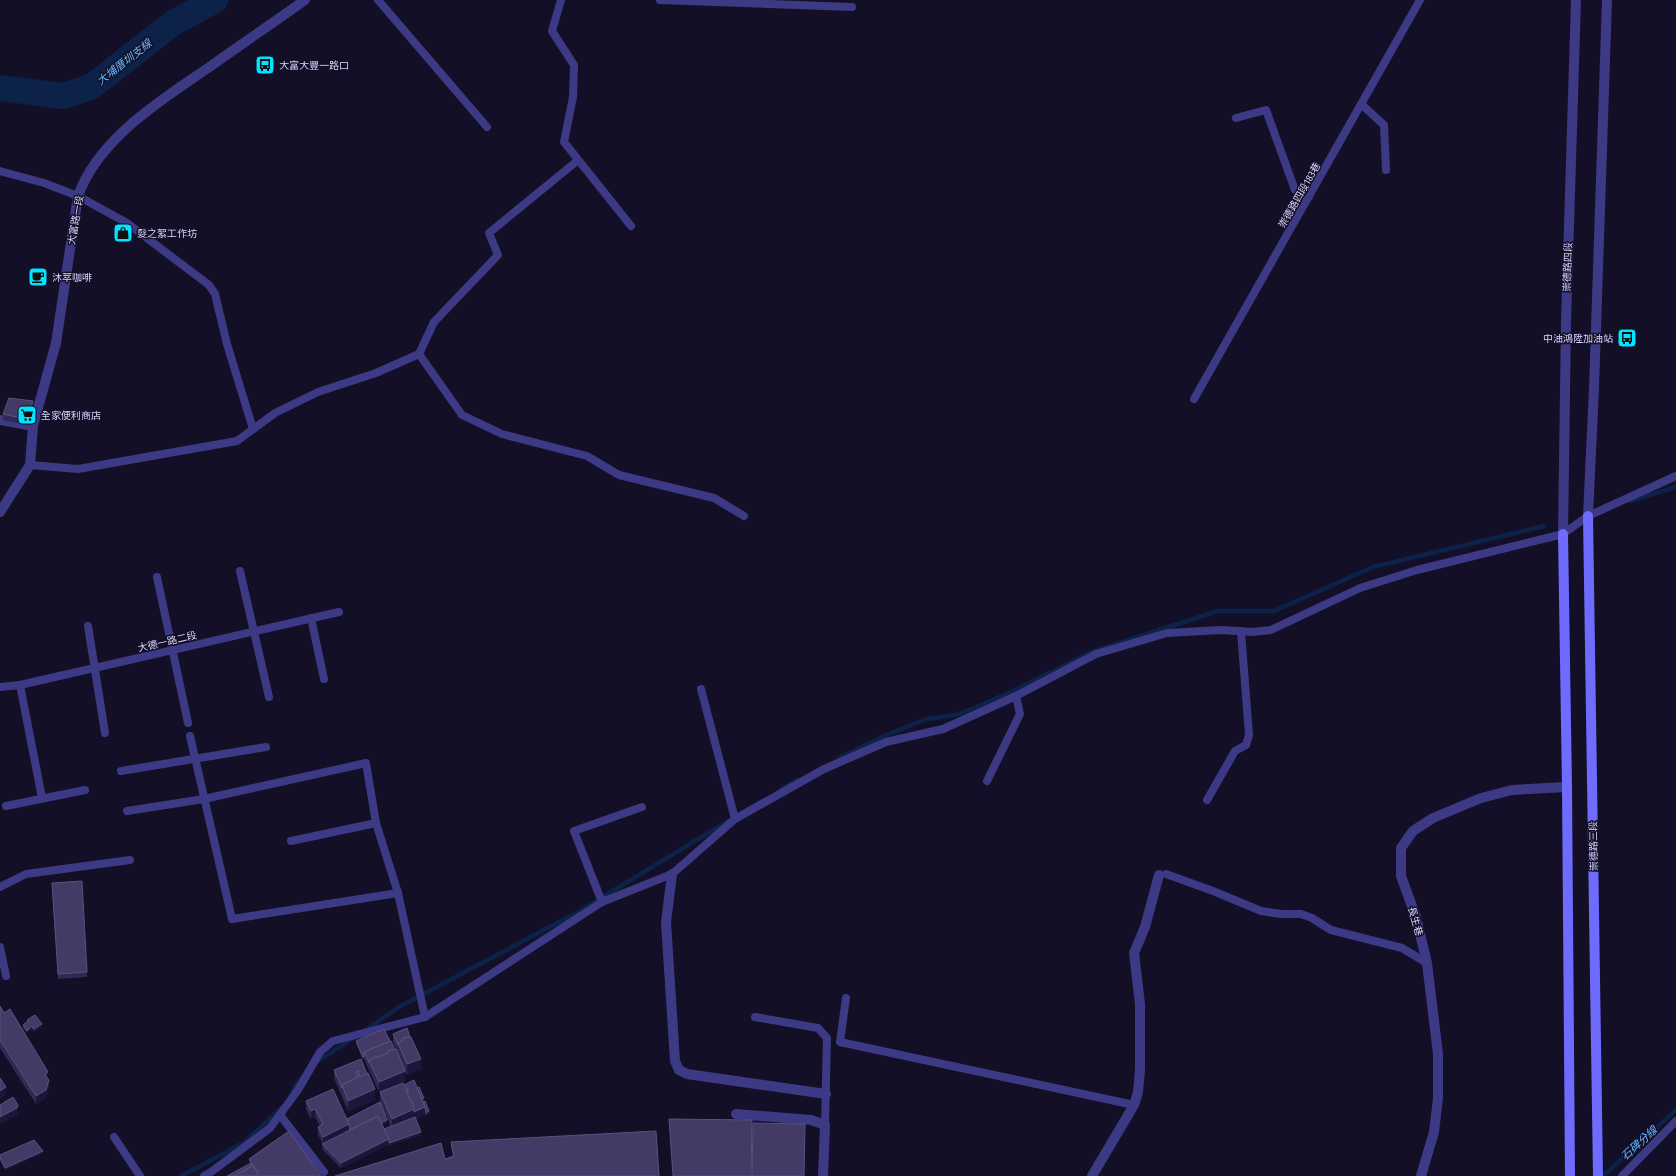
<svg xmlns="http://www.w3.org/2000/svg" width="1676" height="1176" font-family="'Fira Sans Condensed','Noto Sans TC',sans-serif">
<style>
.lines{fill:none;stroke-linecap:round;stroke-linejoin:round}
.stream{stroke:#0c2248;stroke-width:4.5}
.river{stroke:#0c2248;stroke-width:26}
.service{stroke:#3d3a85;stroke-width:8}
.minor{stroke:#3d3a85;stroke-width:10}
.tertiary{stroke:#3d3a85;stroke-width:10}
.secondary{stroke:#6f6bff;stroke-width:10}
.wall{fill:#312854}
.shaded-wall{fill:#1d163a}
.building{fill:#433a66;stroke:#5a527e}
.labels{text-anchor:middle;stroke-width:3;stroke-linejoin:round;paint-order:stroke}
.poi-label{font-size:10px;fill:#d9d4ff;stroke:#130f26;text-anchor:start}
.street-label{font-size:10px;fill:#d9d4ff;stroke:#130f26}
.water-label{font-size:11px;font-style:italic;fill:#62b6ff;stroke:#130f26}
</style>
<rect width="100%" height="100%" fill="#130f26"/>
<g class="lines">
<g class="stream">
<path d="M1630 501 1676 487"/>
<path d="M839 758 882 737 923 720 960 714 1013 691 1091 652 1218 611H1274L1373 567 1544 526"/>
<path d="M781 789 797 780"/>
<path d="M364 1031 399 1007 578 912 728 821"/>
<path d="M314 1064 353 1038"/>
<path d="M291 1096 295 1086 301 1078"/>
<path d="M181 1176 245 1142 281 1108"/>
<path d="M1603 1176 1676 1110"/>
</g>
<path class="river" d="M0 88 62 96 91 87 173 23 215 0"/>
<g class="service">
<path d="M378 0 487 127"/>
<path d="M561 0 552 31 574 65 573 97 564 142 631 226"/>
<path d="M660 0 852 7"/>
<path d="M1361 104 1384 125 1386 170"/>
<path d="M1236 118 1266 110 1295 190 1309 197"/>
<path d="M0 171 44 183 78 196 127 223 209 285 215 294 227 344 253 429"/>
<path d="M419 354 462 415 502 434 587 456 619 475 714 498 744 516"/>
<path d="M1194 399 1420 0"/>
<path d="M30 465 78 469 237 441 275 413 318 392 376 373 419 354 434 322 498 255 489 233 577 161"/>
<path d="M240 571 269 697"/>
<path d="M157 577 188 723"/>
<path d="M311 618 324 679"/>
<path d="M88 626 105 733"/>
<path d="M20 685 42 798"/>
<path d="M0 687 20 685 339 612"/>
<path d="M701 689 735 819"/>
<path d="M190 736 232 919 398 893 425 1017"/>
<path d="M121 771 266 747"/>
<path d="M987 781 1020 714 1016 696"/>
<path d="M1207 800 1235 751 1246 745 1249 735 1241 631"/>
<path d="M6 806 85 790"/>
<path d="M127 811 204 799 366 763 376 823 398 893"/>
<path d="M291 841 376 823"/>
<path d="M1166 874 1213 891 1261 911 1281 914H1301L1312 918 1331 930 1402 948 1427 963"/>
<path d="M0 887 26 874 130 860"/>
<path d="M602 902 574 831 642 807"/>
<path d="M0 947 6 976"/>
<path d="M846 998 840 1042 1134 1105"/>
<path d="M755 1017 818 1028 827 1038 825 1125"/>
<path d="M280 1115 324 1172"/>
<path d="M114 1137 140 1176"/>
<path d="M204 1176 211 1172 270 1128 298 1090 320 1052 333 1041 425 1017 602 902 672 874 735 819 824 769 886 742 943 729 1016 696 1096 654 1167 633 1222 630 1252 632 1271 630 1360 588 1417 570 1563 534 1588 516 1676 476"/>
<path d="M1622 1176 1676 1121"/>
</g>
<g class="minor">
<path d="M0 420 33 426"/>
<path d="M672 874 666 922 675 1061 679 1070 687 1074 826 1094"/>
<path d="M736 1114 811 1120 825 1125 823 1176"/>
<path d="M1092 1176 1134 1105 1138 1092 1140 1070V1004L1134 953 1145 927 1159 875"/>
<path d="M1421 1176 1434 1132 1438 1098V1054L1427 963 1416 917 1401 876V848L1413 831 1433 818 1481 798 1512 790 1567 787"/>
</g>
<g class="tertiary">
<path d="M0 512 30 465 33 426 56 343 78 196C98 139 160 101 208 68 240 45 273 23 305 0"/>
<path d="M1588 516 1594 388 1607 0"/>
<path d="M1563 534 1566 322 1576 0"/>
</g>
<g class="secondary">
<path d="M1588 516 1598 1176"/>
<path d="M1563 534 1567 787 1570 1176"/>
</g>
</g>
<g class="wall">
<path d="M33 406 30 416 21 424 3 420V414Z"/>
<path d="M52 883 87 972V977L58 979Z"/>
<path d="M0 1006 48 1079 49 1088 46 1098 36 1104 0 1048Z"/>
<path d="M27 1020 42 1027 34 1032 32 1029 27 1033 23 1028V1025L27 1022Z"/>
<path d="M393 1034 421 1069 407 1075 405 1072V1081L379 1092 364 1059 363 1060 356 1043V1041H390L395 1050 396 1049 393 1042Z"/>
<path d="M361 1059 375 1100 348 1111 334 1078V1070Z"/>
<path d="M404 1085 417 1088 424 1101 429 1114 426 1116 425 1115 416 1119 421 1135 389 1146V1144L341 1168 322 1149 323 1144 318 1135V1127L320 1126 315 1117 311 1119 306 1109V1101L347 1119 387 1123 382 1125 384 1129 391 1127 380 1102V1092Z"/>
<path d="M451 1142 659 1176 445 1159 453 1156 451 1147Z"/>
<path d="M43 1153 5 1170 0 1160V1155Z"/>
<path d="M249 1159 321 1176H259L249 1161Z"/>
</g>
<g class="shaded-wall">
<path d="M33 401V406L30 416 21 424V418Z"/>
<path d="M42 1024V1027L34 1032V1029Z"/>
<path d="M32 1026V1029L27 1033V1031Z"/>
<path d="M421 1059V1069L407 1075V1064Z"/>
<path d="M405 1071V1081L379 1092V1082Z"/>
<path d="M48 1072V1080L45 1075Z"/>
<path d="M49 1080V1088L46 1098 36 1104V1096Z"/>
<path d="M6 1087V1095L0 1099V1091Z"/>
<path d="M375 1089V1100L348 1111V1101Z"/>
<path d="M411 1104 425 1107V1115L392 1129V1119Z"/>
<path d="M18 1105V1113L17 1115 0 1125V1117Z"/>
<path d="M315 1109V1117L311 1119V1111Z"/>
<path d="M429 1111V1114L426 1116V1113Z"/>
<path d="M387 1120V1123L381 1126V1123Z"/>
<path d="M349 1124V1132L323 1144V1137Z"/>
<path d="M421 1132V1135L389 1146V1143Z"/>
<path d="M389 1139V1144L341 1168V1163Z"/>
<path d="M43 1151V1153L5 1170V1168Z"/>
</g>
<g class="building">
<path d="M9 398 33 401 30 411 21 418 3 414Z"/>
<path d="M82 881 87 972 58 974 52 883Z"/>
<path d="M0 1006 4 1013 10 1009 48 1072 45 1075 49 1080 46 1090 36 1096 0 1040Z"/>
<path d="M35 1015 42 1024 34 1029 32 1026 27 1031 23 1025 28 1021 27 1020Z"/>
<path d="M407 1028 410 1037 403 1038V1040L398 1043V1045L393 1034Z"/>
<path d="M384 1029 390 1041 364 1052V1057H363L356 1041Z"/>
<path d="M411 1037 421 1059 407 1064 398 1043 403 1040V1038Z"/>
<path d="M391 1041 395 1050H393V1049L388 1051V1053L377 1058 376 1056 369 1061V1063L364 1052Z"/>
<path d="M393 1049V1050L396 1049 405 1071 379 1082 369 1061 376 1056 377 1058 388 1053V1051Z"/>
<path d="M361 1059 367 1074 360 1077 358 1071 356 1072 357 1077 342 1085V1088L334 1070Z"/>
<path d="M358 1071 360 1077 368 1073 375 1089 348 1101 342 1085 358 1077 356 1072Z"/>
<path d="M0 1078 6 1087 0 1091Z"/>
<path d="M414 1080 425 1107 414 1112 412 1101 411 1102 407 1092H408V1090L404 1085Z"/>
<path d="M403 1083 408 1090H406L411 1102 412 1101 414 1109 392 1119 380 1092Z"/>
<path d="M419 1087 424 1098 422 1099 417 1088Z"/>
<path d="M333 1089 349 1124 323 1137 318 1127 323 1124 315 1109 311 1111 306 1101Z"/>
<path d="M13 1097 18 1105 17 1108 0 1117V1105Z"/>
<path d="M425 1101 429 1111 426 1113 425 1107 423 1102Z"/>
<path d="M380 1102 387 1120 381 1123 378 1116 350 1130 349 1124 347 1119Z"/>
<path d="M378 1116 389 1139 341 1163 322 1144Z"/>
<path d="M415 1117 421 1132 389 1143V1139L384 1129Z"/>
<path d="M669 1119 752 1120 751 1176H673Z"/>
<path d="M753 1123 805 1124 804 1176H752Z"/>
<path d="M289 1131 321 1176H261L249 1159Z"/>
<path d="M656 1131 659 1176H335L441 1143 445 1159 454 1156 451 1142Z"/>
<path d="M34 1140 43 1151 5 1168 0 1158V1155Z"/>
<path d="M251 1163 252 1166 234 1176H227Z"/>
<path d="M253 1166 259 1176H234Z"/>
</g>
<defs>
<symbol id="bus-square" viewBox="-11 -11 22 22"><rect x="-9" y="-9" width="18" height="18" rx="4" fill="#00e5ff" stroke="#130f26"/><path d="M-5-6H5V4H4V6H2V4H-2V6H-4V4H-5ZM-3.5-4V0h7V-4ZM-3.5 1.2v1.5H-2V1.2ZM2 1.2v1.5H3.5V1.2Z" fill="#111"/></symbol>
<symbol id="shop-square" viewBox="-11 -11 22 22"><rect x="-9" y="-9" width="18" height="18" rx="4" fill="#00e5ff" stroke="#130f26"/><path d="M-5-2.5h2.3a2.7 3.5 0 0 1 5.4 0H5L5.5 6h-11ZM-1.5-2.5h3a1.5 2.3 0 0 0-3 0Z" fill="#111"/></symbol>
<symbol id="cafe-square" viewBox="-11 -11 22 22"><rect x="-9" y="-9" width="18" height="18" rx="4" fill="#00e5ff" stroke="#130f26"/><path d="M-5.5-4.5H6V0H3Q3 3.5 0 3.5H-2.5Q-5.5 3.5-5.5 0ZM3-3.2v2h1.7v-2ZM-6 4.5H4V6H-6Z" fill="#111"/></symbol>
<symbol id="supermarket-square" viewBox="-11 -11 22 22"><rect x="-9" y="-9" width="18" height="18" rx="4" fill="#00e5ff" stroke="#130f26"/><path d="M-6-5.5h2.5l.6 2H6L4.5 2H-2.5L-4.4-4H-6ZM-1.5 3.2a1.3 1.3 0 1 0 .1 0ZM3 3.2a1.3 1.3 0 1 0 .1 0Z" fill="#111"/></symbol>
</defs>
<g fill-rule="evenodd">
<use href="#bus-square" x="254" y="54" width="22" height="22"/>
<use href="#shop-square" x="112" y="222" width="22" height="22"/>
<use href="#cafe-square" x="27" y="266" width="22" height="22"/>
<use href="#bus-square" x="1616" y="327" width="22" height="22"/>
<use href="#supermarket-square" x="16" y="404" width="22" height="22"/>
</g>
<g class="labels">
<g class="poi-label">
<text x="279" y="69">大富大豐一路口</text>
<text x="137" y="237">髮之絮工作坊</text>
<text x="52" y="281">沐萃咖啡</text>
<text x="1613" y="342" text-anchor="end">中油鴻陞加油站</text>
<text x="41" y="419">全家便利商店</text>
</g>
<g class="street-label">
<text transform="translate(1299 195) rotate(-60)" y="4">崇德路四段183巷</text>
<text transform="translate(75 220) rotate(-80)" y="4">大富路一段</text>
<text transform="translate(1567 267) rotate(-88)" y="4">崇德路四段</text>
<text transform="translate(167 641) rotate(-13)" y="4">大德一路二段</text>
<text transform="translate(1593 846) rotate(-91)" y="4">崇德路三段</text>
<text transform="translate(1416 921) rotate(74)" y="4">長生巷</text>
</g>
<g class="water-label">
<text transform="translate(124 62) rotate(-38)" y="4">大埔厝圳支線</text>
<text transform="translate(1639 1143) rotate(-42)" y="4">石碑分線</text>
</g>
</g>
</svg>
